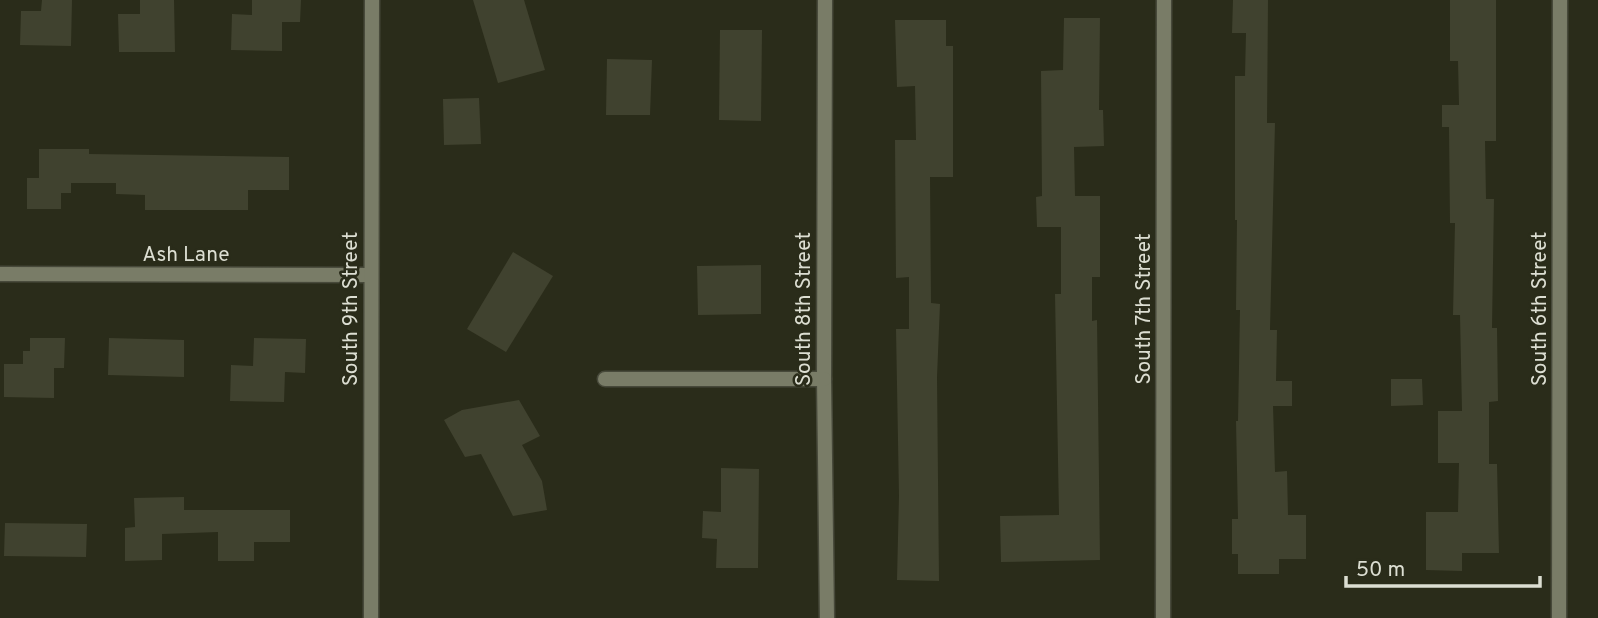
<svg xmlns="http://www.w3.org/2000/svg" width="1598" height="618" font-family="Overpass,sans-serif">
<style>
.building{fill:#40422f}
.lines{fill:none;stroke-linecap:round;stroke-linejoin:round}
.minor-casing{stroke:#47493a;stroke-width:17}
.minor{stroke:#797c67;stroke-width:14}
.labels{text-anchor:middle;stroke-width:5;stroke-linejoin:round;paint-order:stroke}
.street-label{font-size:21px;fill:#dcded2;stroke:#2a2c1a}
</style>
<rect width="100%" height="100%" fill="#2a2c1a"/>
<g class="building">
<path d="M42 0H72L71 46 20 45 21 11H41Z"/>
<path d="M140 0H174L175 52H119L118 14H140Z"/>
<path d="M252 0H301L300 22H282V51L231 50 232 14 252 15Z"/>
<path d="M473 0H524L545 70 498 83Z"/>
<path d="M1233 0H1268L1267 123H1275L1270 330H1277L1276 381H1292V406H1273L1275 472 1287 471 1288 515H1306V559H1279V574H1238V554H1232V519H1238L1236 421H1238L1240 310H1236L1237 220H1235V76H1245L1246 33H1232Z"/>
<path d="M1450 0H1496V141H1485L1486 199H1494L1492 328H1497L1498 401 1489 402V464H1497L1499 553H1462V571L1426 570V512H1458L1459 463H1438V411H1462L1460 315H1453L1455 223H1450L1449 127H1442V105H1459L1458 61H1450Z"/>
<path d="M1064 18H1100L1099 110H1103L1104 146 1074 147 1075 196H1100V277H1092V321L1097 320 1100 560 1001 562 1000 516 1059 515 1055 294H1061V227H1037L1036 197 1042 196 1041 71 1063 70Z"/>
<path d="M895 20H946V46H953V177H930L931 303 940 304 937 377 939 581 897 580 899 496 896 329H909V277L896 278 895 140H916L915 86 897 87Z"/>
<path d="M720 30H762L761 121 719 120Z"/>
<path d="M607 59 652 60 650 115H606Z"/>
<path d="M479 98 481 144 444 145 443 99Z"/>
<path d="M39 149H89V154L289 157V190H248V210H145V195L116 194V183H71V193H61V209H27V178H39Z"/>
<path d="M513 252 553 276 506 352 467 329Z"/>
<path d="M761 265V314L698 315 697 266Z"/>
<path d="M30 338H65L64 368H54V398L4 397V364H23V351H30Z"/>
<path d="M109 338 184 340V377L108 375Z"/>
<path d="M254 338 306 339 305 373 285 372 284 402 230 401 231 365 253 366Z"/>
<path d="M1391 379H1422L1423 405 1391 406Z"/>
<path d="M519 400 540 436 522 445 542 481 547 510 513 516 481 454 465 457 444 420 462 410Z"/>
<path d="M721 468 759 469 758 568H716L717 539 702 538 703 511 721 512Z"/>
<path d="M184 497V510H290V542H254V561H218V532L162 534V560L125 561V528L135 527 134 498Z"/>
<path d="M5 523 87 524 86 557 4 556Z"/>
</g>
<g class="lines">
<defs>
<g id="minor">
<path d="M825 0 824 379 827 618"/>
<path d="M0 274 371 275"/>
<path d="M605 379H824"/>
<path d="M371 618 372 0"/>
<path d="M1163 618 1164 0"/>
<path d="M1559 618 1560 0"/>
</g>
</defs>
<use href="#minor" class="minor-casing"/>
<use href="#minor" class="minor"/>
</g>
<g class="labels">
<g class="street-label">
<text x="186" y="261">Ash Lane</text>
<text transform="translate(350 309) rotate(-90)" y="7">South 9th Street</text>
<text transform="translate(803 309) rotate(-90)" y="7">South 8th Street</text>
<text transform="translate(1143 309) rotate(-90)" y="7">South 7th Street</text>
<text transform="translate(1539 309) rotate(-90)" y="7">South 6th Street</text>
</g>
</g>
<path d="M1346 576v10h194v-10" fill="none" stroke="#dcded2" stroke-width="3.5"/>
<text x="1356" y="576" font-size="21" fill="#dcded2" stroke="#2a2c1a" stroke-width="5" paint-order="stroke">50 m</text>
</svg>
